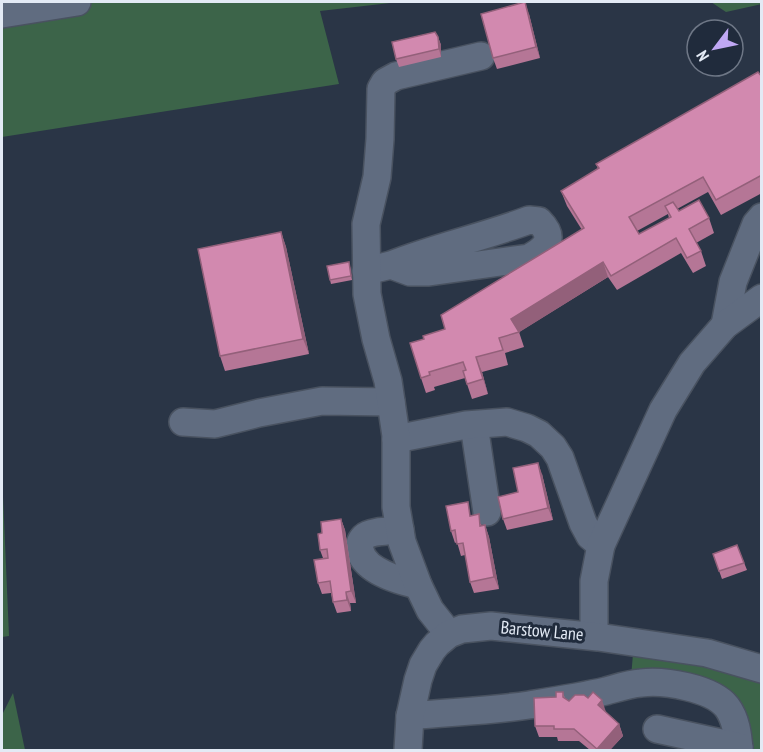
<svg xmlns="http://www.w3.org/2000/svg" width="763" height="752" font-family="'PT Sans Narrow',sans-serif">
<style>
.green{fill:#3c6449}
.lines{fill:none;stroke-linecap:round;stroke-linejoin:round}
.minor-casing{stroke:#495260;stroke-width:30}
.minor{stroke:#606c80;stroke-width:27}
.wall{fill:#b57696;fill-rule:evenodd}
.shaded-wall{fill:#93607a}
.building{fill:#d289af;stroke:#93607a;stroke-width:1.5}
.labels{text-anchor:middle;stroke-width:6;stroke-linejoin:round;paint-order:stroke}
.street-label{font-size:18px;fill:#e3eaf5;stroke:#202b3c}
</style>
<rect width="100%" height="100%" fill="#2a3546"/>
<g class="green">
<path d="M2 2H399L320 11 339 84 2 137Z"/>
<path d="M711 2H761L762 4 726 12Z"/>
<path d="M2 473 9 636 2 637Z"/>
<path d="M633 654 702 666 761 681V750H747L740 716 631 677Z"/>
<path d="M13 693 25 750H2V715Z"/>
</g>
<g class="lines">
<defs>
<g id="minor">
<path d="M2 14 77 2"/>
<path d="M366 271 391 265 410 272H429L529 258C547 248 556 238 539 221L529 220C484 237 436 247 391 265"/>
<path d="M725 325 733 282 756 224 762 217"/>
<path d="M183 422 215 424 259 413 322 401 391 402"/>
<path d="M474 425 487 512"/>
<path d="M396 439 466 425 507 422 527 428 539 434 553 447 560 458 583 523 590 536 601 545"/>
<path d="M400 530C391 531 370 531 364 537 360 541 359 546 360 550 364 571 400 581 418 585"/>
<path d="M449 634 430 610 418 585 402 542 396 507V436L388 381 376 339 367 294 366 224 377 177 380 139 381 89 385 82 396 76 481 56"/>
<path d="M594 636V581L601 545 663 410 692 363 725 325 762 298"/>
<path d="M410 716C450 712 490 711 529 705 554 701 580 697 606 691 617 688 629 684 641 683 664 680 712 688 727 707 736 719 738 735 739 750"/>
<path d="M657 729 739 747"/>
<path d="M408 750 410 716 418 680 423 665 432 650 437 644 449 634 462 629 491 626 598 637 707 653 762 669"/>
</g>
</defs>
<use href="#minor" class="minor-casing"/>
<use href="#minor" class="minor"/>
</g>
<g class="wall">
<path d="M529 14 540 58 497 69 493 58Z"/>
<path d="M438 37 441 45V57L399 67 396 59Z"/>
<path d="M762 77V193L721 215 708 192 677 209 679 211 709 218 714 233 696 243 701 251 706 266 693 273 681 253 617 290 608 277 519 332 524 347 505 353 508 365 482 372 488 394 472 399 465 378 434 387 435 390 426 393 421 378 424 339 445 329 582 230 567 206 561 191 598 169 596 164ZM668 214 669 218 639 234 637 231Z"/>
<path d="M281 232 286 247 309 354 225 371 220 356Z"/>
<path d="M350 266 352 280 331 284 330 280Z"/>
<path d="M542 474 553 520 507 530 503 519 518 492Z"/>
<path d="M472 516 483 526 485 525 489 537 499 589 474 593 470 582 465 555 461 556 457 542 455 543 451 531Z"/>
<path d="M341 519 345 530 356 603H350L351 611 337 613 333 602 331 593 322 594 318 583 323 558 320 550 322 533Z"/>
<path d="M737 545 747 570 722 579 713 554Z"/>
<path d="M563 692 565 699 569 701 606 712 619 724 623 736 610 750H590L579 741H558L557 737H539L535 726 556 697Z"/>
</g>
<g class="shaded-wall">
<path d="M525 2 529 14 540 58 536 47Z"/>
<path d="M438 37 441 45V57L439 49Z"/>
<path d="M281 232 286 247 309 354 303 339Z"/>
<path d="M603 262 608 277 518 333 511 319Z"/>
<path d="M476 357 482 372 488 394 483 379Z"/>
<path d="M538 463 542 474 553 520 548 508Z"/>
<path d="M341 519 345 530 356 603 351 591Z"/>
<path d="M485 525 489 537 499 589 494 577Z"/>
<path d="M346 592 350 603 351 611 347 600Z"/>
<path d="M602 700 606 712 602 716 598 705Z"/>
<path d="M619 724 623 736 610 750H597V749Z"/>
</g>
<g class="building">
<path d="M525 2 536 47 493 58 481 14Z"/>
<path d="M435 32 438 37 439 49 396 59 392 42Z"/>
<path d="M758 72 762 77V175L716 200 703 177 629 217 639 234 671 217 665 206 673 202 679 211 699 200 709 218 689 229 701 251 687 258 676 238 611 276 603 262 511 319 519 332 499 338 503 350 476 357 483 379 467 384 463 371 466 370 463 362 429 372 430 375 421 378 410 343 424 339 423 336 445 329 441 315 584 228 561 191 599 168 596 164Z"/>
<path d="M281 232 303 339 220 356 198 249Z"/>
<path d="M349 262 351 276 330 280 327 266Z"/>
<path d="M538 463 548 508 503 519 498 497 518 492 513 468Z"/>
<path d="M468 502 470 516 479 514 480 526 485 525 494 577 470 582 463 543 457 544 455 530 451 531 446 506Z"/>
<path d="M341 519 351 591 346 592 347 600 333 602 330 581 318 583 314 560 328 558 327 549 320 550 318 534 322 533 321 522Z"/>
<path d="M737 545 744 563 719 571 713 554Z"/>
<path d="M556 692H563V697L569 701 575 695H584L588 698 593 692 602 700 598 705 619 724 597 749 574 729H554V726H535L534 698 556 697Z"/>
</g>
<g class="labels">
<g class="street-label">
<text transform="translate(542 631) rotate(5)" y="6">Barstow Lane</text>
</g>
</g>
<rect width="763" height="752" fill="none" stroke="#e3eaf5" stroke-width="6"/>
<g transform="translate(715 48) rotate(238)"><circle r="28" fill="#202b3c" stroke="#6e7786" stroke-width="1.5"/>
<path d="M0-4.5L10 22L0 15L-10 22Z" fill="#c0a8f4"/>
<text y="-9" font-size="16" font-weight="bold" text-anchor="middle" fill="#e3eaf5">N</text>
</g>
</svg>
